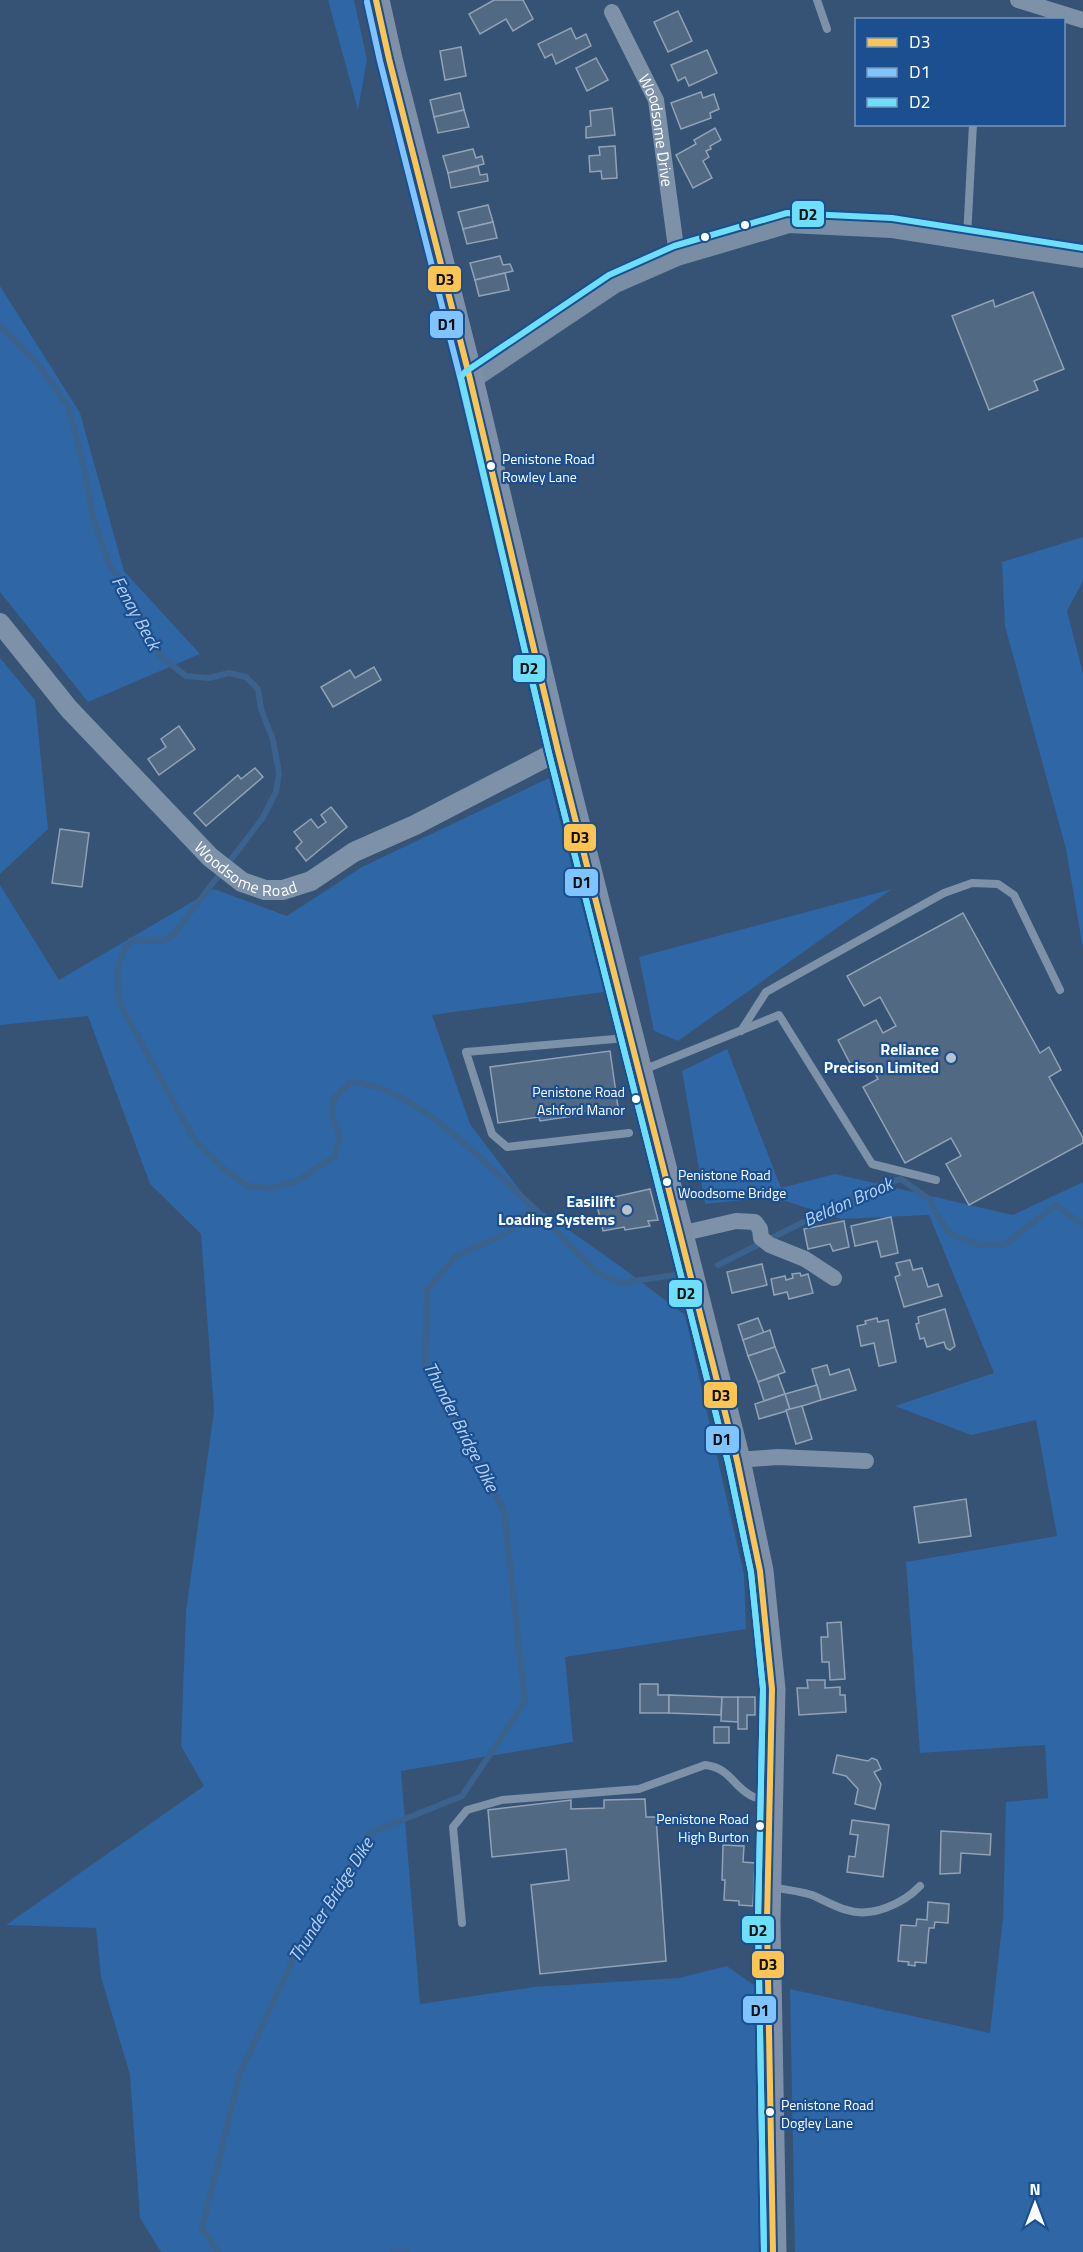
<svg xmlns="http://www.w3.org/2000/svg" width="1083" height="2252" font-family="'Titillium Web',sans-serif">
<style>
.green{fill:#2f66a5}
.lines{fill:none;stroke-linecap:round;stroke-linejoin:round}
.stream{stroke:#3b618d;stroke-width:6}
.building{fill:#526984;stroke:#92a2b6;stroke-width:1.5}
.service{stroke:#7d92a8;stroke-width:8}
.minor{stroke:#7d92a8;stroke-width:16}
.tertiary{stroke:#7d92a8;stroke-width:20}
.secondary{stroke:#798da4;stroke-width:22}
.trunk{stroke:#7e90a7;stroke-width:27}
.bus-1-casing{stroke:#1b4f8f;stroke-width:10}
.bus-2-casing{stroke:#1b4f8f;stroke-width:10}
.bus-3-casing{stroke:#1b4f8f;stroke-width:10}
.bus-1{stroke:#fcc553;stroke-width:6}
.bus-2{stroke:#80c4ff;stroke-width:6}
.bus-3{stroke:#6ddff8;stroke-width:6}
.bus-dot{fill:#fff;stroke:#1b4f8f;stroke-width:2}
.poi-dot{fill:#b9c2ce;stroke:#1b4f8f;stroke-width:2}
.labels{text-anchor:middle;stroke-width:4.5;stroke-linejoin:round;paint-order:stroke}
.bus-label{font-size:14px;fill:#fff;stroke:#1b4f8f;text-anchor:start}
.street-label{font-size:16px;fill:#fff;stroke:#1b4f8f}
.poi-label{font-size:16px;font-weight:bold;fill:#fff;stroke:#1b4f8f;text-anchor:end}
.water-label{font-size:18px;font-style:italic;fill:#b5d3f5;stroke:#1b4f8f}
.line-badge{stroke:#1b4f8f;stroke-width:2}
.pale-badge-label{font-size:16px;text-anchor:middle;font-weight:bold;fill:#111}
</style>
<rect width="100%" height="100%" fill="#365274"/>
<g class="green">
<path d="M328 0H354L367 59 358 110Z"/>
<path d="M0 286 80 413 124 571 200 654 88 702 0 592Z"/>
<path d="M1083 537V581L1067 611 1083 673V949L1066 849 1005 626 1002 562Z"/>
<path d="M0 658 35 700 48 829 0 874Z"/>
<path d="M549 778 604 992 432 1015 470 1124 529 1202 620 1266 685 1315 744 1575 746 1629 565 1657 573 1742 401 1771 420 2004 534 1987 679 1978 727 1966 758 1988 760 2252H161L140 2218 130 2075 101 1977 96 1928 6 1925 204 1786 181 1746 186 1611 214 1411 201 1234 150 1184 88 1016 0 1025V885L59 980 214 889 287 916 362 867Z"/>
<path d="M892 889 678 1041 654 1031 639 957Z"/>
<path d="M727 1049 781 1188 835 1174 1013 1215 1083 1182V2252H795L790 1989 990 2033 1003 1918 1006 1802 1048 1798 1045 1745 920 1753 906 1562 1057 1536 1036 1420 971 1435 895 1406 994 1373 929 1215 841 1219 773 1197 705 1204 682 1071Z"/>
</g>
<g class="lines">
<g class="stream">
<path d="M0 326 38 364 68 406 85 471 93 518 109 564 139 612 160 656 186 676 209 678 229 673 246 677 258 689 261 709 273 740 279 773 276 792 262 819 173 935 162 941 131 940C114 963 117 977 120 1004L194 1139 223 1168 247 1186 272 1188 297 1181 335 1156 340 1137 332 1114 334 1098 351 1082C362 1084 373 1085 383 1089 436 1110 490 1168 532 1206L509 1232 456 1256 427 1290 425 1362 504 1511 525 1702 462 1796 370 1833 295 1955 240 2073 202 2228 218 2252"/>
<path d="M532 1206 595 1271 620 1283 675 1275"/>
<path d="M718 1265 873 1187 901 1179 929 1199 948 1233 980 1245H1004L1056 1205 1083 1225"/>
<path d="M393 2252H406"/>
</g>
</g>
<g class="building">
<path d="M494 0H523L533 19 513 31 506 19 480 34 469 14Z"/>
<path d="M678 11 692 41 668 52 654 22Z"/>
<path d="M571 28 576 39 586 34 591 46 556 64 552 54 545 58 538 44Z"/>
<path d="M461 47 466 76 445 80 440 51Z"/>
<path d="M707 50 717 73 689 86 685 77 678 81 671 65Z"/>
<path d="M596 58 608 80 587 91 576 68Z"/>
<path d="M701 92 703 98 714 94 719 109 710 113 711 118 681 129 671 103Z"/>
<path d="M460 93 464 110 434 117 430 100Z"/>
<path d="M612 108 615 135 586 138V127L591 126 590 111Z"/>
<path d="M464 110 469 127 438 133 434 117Z"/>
<path d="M715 128 721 140 710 146 711 149 706 151 709 157 703 161 712 178 693 188 676 155 696 144 694 140Z"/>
<path d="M615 146 617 178 602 179 601 171 590 172 589 156 600 155 599 147Z"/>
<path d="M473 149 476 158 482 156 484 164 448 173 443 156Z"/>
<path d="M478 166 480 175 487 174 488 181 451 188 448 173Z"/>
<path d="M488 205 493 222 463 229 458 212Z"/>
<path d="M493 222 497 238 467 244 463 229Z"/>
<path d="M500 256 503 265 510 264 513 271 475 280 470 263Z"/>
<path d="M505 273 509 290 479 296 475 280Z"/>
<path d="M1033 292 1064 369 1034 381 1038 390 989 410 952 316 993 300 995 307Z"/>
<path d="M374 667 381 680 333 707 321 687 350 670 355 678Z"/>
<path d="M179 726 195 749 159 775 148 759 166 747 161 739Z"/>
<path d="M255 768 263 777 206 826 194 813 238 775 241 779Z"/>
<path d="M331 807 347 827 306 861 296 848 302 842 294 832 311 819 318 828 326 822 321 815Z"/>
<path d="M60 829 89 833 82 887 52 883Z"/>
<path d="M963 913 1040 1053 1049 1047 1061 1070 1049 1077 1083 1138V1143L969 1205 946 1164 961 1156 951 1138 905 1163 863 1087 878 1079 869 1063 854 1071 838 1040 876 1020 883 1033 896 1026 880 997 864 1006 847 976Z"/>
<path d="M610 1051 618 1107 580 1112 581 1115 540 1121 539 1117 498 1123 490 1067Z"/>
<path d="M650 1189 658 1220 648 1221 650 1226 625 1230 624 1227 603 1231 596 1201Z"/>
<path d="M891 1217 898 1253 881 1257 877 1241 855 1246 851 1226Z"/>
<path d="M844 1221 849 1247 833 1251 830 1244 808 1249 804 1229Z"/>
<path d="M910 1260 913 1270 922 1268 928 1287 938 1284 942 1296 904 1307 895 1277 900 1275 896 1263Z"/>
<path d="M762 1264 767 1285 732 1293 727 1272Z"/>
<path d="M800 1273 801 1276 808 1274 813 1293 789 1299 787 1292 774 1295 771 1279 785 1276 786 1280 793 1278 792 1274Z"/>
<path d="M945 1309 955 1346 950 1350 946 1348 944 1342 927 1347 924 1338 920 1339 916 1324 919 1323 918 1317Z"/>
<path d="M758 1318 764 1333 743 1340 738 1325Z"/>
<path d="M877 1318 878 1322 888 1320 896 1362 879 1366 874 1343 861 1346 857 1326 866 1324 865 1321Z"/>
<path d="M770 1330 775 1347 748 1356 743 1340Z"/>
<path d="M775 1347 785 1372 758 1382 748 1356Z"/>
<path d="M827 1365 830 1375 849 1369 856 1390 821 1400 812 1369Z"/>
<path d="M778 1375 785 1394 764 1401 758 1382Z"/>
<path d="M817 1385 821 1400 790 1410 785 1394Z"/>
<path d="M785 1394 790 1410 759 1419 755 1404Z"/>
<path d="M802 1406 812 1439 796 1444 786 1410Z"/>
<path d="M966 1499 971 1536 919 1543 914 1507Z"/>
<path d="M841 1622 845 1679 830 1680 829 1662H822L821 1637H828L827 1623Z"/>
<path d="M807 1680H825V1688L840 1687V1695H845L846 1712 799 1715 797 1688H808Z"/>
<path d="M640 1684H658V1695H669V1713H640Z"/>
<path d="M669 1695 722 1697 721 1715 669 1713Z"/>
<path d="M722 1697H738V1722L721 1721Z"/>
<path d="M738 1697H755V1715H747V1729H738Z"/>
<rect x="714" y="1727" width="15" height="16"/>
<path d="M837 1755 868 1761 872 1758 877 1760 881 1769 874 1772 881 1784 875 1809 855 1804 858 1789 846 1776 833 1773Z"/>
<path d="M645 1799 646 1817H656L666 1961 540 1974 531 1885 569 1880 566 1849 492 1857 488 1810 571 1800V1809L604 1808V1800Z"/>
<path d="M852 1820 889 1825 883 1877 847 1872 849 1856 855 1857 858 1835 850 1834Z"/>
<path d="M941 1831 991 1834 990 1855 961 1853 960 1873 940 1874Z"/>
<path d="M723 1845 744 1846 743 1862 755 1863 753 1906 739 1905V1901L724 1900 725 1880H722Z"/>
<path d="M928 1902 949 1904 948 1923 935 1922 934 1928H929L926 1963 915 1962V1966L908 1965 909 1962 898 1961 901 1925 916 1926 917 1919 927 1920Z"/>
</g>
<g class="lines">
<g class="service">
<path d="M817 0 827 29"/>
<path d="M967 237 973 124"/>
<path d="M741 1031 766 992 944 893 972 883 998 884 1014 895 1060 990"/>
<path d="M626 1038 466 1052 492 1134 507 1147 629 1133"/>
<path d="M643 1070 779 1015 872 1164 936 1180"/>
<path d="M770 1887C784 1889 799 1891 812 1895 824 1900 835 1907 847 1910 871 1918 903 1904 920 1886"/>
<path d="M462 1923 453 1827 467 1810 502 1800 639 1789 705 1765C730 1768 732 1785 750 1795 754 1798 760 1798 765 1799"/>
</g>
<g class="minor">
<path d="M1018 0 1083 20"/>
<path id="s1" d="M612 12 656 100 677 255"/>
<path d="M680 1234 736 1221 755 1222 760 1229 761 1238 770 1245 805 1259 834 1278"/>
<path d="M737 1460 778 1457 866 1461"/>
</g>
<path class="tertiary" id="s2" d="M0 623 69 709 210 857 242 882 265 890H283L311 881 354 852 415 825 558 751"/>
<path class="secondary" d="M470 379 613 283 677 255 789 222 891 227 1083 257"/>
<path class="trunk" d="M376 0 389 59 470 379 558 751 737 1460 760 1571 772 1689 767 1921 773 2252"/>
<defs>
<path id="bus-1" d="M376 0 389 59 470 379 558 751 737 1460 760 1571 772 1689 767 1921 773 2252"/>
<path id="bus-2" d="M367 2 380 61 461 381 549 753 728 1462 751 1572 763 1689 758 1921 764 2252"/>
<path id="bus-3" d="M764 2252 758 1921 763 1689 751 1572 728 1462 549 753 461 377 465 372 609 275 674 246 787 213 892 218 1083 248"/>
</defs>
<use href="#bus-1" class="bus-1-casing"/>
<use href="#bus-2" class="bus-2-casing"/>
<use href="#bus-3" class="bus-3-casing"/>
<use href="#bus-1" class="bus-1"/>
<use href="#bus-2" class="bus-2"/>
<use href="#bus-3" class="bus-3"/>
</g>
<g class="bus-dot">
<circle cx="745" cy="225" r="5"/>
<circle cx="705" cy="237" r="5"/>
<circle cx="491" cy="466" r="5"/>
<circle cx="636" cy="1099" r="5"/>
<circle cx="667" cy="1182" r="5"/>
<circle cx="760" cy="1826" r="5"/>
<circle cx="770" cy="2112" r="5"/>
</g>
<g class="poi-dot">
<circle cx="951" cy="1058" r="6"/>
<circle cx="627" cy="1210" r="6"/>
</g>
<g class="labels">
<g class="bus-label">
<text x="502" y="464">Penistone Road<tspan x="502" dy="18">Rowley Lane</tspan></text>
<text x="625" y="1097" text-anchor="end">Penistone Road<tspan x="625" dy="18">Ashford Manor</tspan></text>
<text x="678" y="1180">Penistone Road<tspan x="678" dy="18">Woodsome Bridge</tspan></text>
<text x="749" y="1824" text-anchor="end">Penistone Road<tspan x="749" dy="18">High Burton</tspan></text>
<text x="781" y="2110">Penistone Road<tspan x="781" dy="18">Dogley Lane</tspan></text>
</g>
<g class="street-label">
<text dy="6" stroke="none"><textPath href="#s1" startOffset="128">Woodsome Drive</textPath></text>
<text dy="6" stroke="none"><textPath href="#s2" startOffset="354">Woodsome Road</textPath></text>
</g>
<g class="poi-label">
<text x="939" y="1055">Reliance<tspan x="939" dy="18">Precison Limited</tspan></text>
<text x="615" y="1207">Easilift<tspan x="615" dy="18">Loading Systems</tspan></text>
</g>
<g class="water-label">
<text transform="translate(136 613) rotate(61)" y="6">Fenay Beck</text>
<text transform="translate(848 1202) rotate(-24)" y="6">Beldon Brook</text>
<text transform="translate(461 1427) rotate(63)" y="6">Thunder Bridge Dike</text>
<text transform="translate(331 1900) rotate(-58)" y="6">Thunder Bridge Dike</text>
</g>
</g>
<g class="line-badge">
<rect x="791" y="200" width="34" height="28" rx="6" fill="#6ddff8"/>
<rect x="427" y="265" width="35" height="28" rx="6" fill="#fcc553"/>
<rect x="429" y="310" width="35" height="29" rx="6" fill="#80c4ff"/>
<rect x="512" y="654" width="34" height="29" rx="6" fill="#6ddff8"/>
<rect x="563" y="823" width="34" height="29" rx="6" fill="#fcc553"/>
<rect x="564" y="868" width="35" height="29" rx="6" fill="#80c4ff"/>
<rect x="668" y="1279" width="35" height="29" rx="6" fill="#6ddff8"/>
<rect x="703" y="1381" width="35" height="28" rx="6" fill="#fcc553"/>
<rect x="705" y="1425" width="35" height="29" rx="6" fill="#80c4ff"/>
<rect x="741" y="1915" width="34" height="29" rx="6" fill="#6ddff8"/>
<rect x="751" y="1950" width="34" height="29" rx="6" fill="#fcc553"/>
<rect x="742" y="1995" width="35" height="29" rx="6" fill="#80c4ff"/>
</g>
<g class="pale-badge-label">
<text x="808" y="220">D2</text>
<text x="445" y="285">D3</text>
<text x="447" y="330">D1</text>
<text x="529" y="674">D2</text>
<text x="580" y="843">D3</text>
<text x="582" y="888">D1</text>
<text x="686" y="1299">D2</text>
<text x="721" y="1401">D3</text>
<text x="722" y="1445">D1</text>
<text x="758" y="1936">D2</text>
<text x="768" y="1970">D3</text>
<text x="760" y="2016">D1</text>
</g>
<rect x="855" y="18" width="210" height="108" fill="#1b4f8f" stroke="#7695bc" stroke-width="1.5"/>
<rect x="867" y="38" width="30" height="9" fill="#fcc553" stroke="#7695bc" stroke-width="1.5"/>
<text x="909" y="48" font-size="18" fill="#ffffff">D3</text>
<rect x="867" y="68" width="30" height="9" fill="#80c4ff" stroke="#7695bc" stroke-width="1.5"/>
<text x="909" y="78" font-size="18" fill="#ffffff">D1</text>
<rect x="867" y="98" width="30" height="9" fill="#6ddff8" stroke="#7695bc" stroke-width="1.5"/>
<text x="909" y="108" font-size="18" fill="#ffffff">D2</text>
<g transform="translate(1035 2204)" stroke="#1b4f8f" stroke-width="4.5" paint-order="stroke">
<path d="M0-4.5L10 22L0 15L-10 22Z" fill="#ffffff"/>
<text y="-9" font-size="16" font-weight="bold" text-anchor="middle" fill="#ffffff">N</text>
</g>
</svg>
